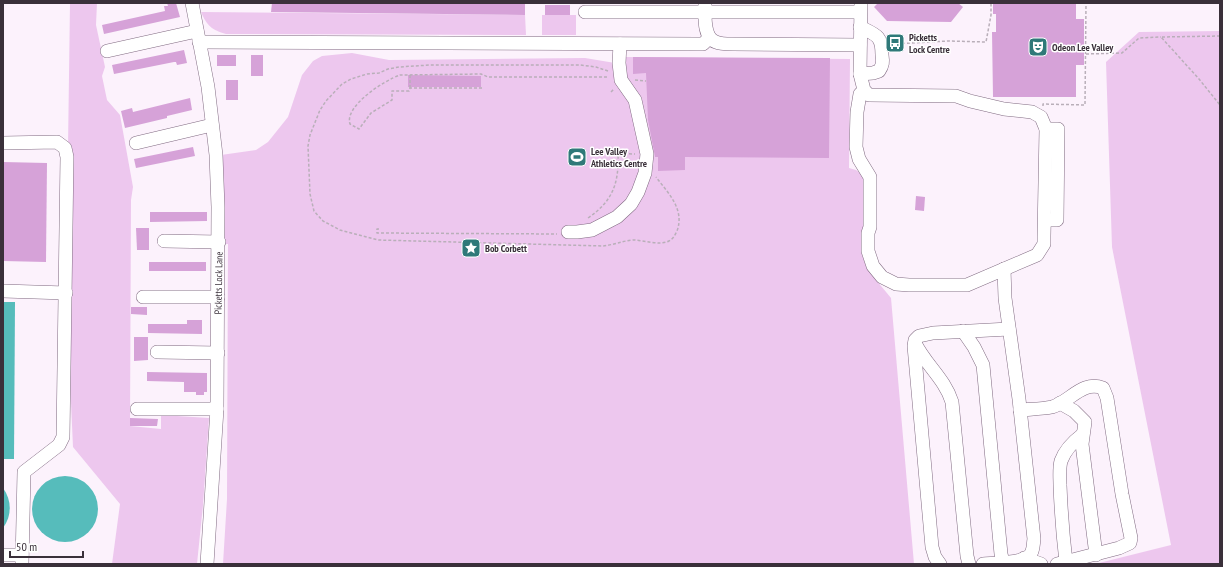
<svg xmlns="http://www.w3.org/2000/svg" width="1223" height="567" font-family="'PT Sans Narrow',sans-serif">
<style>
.green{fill:#edc7ee}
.water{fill:#56bcbb}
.building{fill:#d6a2d8}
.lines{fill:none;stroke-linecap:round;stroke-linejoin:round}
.minor-casing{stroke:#816b82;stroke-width:14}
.path{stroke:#b9afb9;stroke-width:1.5;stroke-dasharray:3 2;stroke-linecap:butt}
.minor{stroke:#fff;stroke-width:13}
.labels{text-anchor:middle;stroke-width:3;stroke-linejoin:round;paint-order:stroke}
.poi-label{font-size:10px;font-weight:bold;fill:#3a303a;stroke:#fff;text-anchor:start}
.street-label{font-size:10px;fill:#3a303a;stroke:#fff}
</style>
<rect width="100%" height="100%" fill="#fcf2fc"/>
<g class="green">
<path d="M70 3H97L96 25 105 67 102 76 107 100 120 115 133 187 131 200 130 426 161 429V415L209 418 203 505 197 564H112L120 504 73 447 66 293Z"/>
<path d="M201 12 525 15 526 35 226 34C212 30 207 26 201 12Z"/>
<rect x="542" y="15" width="34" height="20"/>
<path d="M1220 31V564H1095L1171 545 1112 247 1106 62 1139 32Z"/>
<path d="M352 53 389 60 585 58 615 63 625 57 850 59 849 168 856 170 864 176 865 207 861 252 867 269 891 298 914 564H223L227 499 228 244H224L221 155 256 150 268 142 288 117 302 75 313 61 322 56Z"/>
</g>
<g class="water">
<path d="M3 302H15L14 459H3Z"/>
<circle cx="65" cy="509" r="33"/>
<path d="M3 488C12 500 12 516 3 528Z"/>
</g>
<g class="building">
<path d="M167 3H176L180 17 104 34 102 25 165 11 164 6H168Z"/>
<path d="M272 3H525V15L271 12Z"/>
<path d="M878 3H958L963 7 951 22 887 21 874 7Z"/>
<path d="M993 3H1076V19H1084V65H1076V97H993L992 32H996V14H993Z"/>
<rect x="545" y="5" width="25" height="10"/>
<path d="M184 50 187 63 177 65 176 62H174L114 74 112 65Z"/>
<rect x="217" y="55" width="19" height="11"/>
<rect x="251" y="55" width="12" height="21"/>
<path d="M633 57 830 58 829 158 685 157V170L658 171V157H655L648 120 646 73 633 74Z"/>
<path d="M408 75 481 76V87H408Z"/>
<rect x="226" y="80" width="12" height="20"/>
<path d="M190 98 192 110 167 116V118L125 128 121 111 132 108 133 112Z"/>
<path d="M193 147 195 156 136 168 134 159Z"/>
<path d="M3 162 47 163 46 262 3 261Z"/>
<path d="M916 196 925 197 924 211 915 210Z"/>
<path d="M150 212H207V221L150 222Z"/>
<path d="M136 228H149V250H137Z"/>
<rect x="149" y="262" width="57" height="9"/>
<path d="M131 307H147V315L131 314Z"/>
<path d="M187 320H202V334L148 333V324H187Z"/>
<path d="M134 337H148V360L134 361Z"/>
<path d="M147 372 207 373V392H204V395H196V392H184V382L147 381Z"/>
<path d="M130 418 158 419 157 426H130Z"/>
</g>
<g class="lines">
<defs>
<g id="minor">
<path d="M192 3 208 87 216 155 218 207 217 409 207 564"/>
<path d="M861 3 860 74 864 90 869 95 956 96 970 101 1004 109 1032 112 1041 117 1046 129 1044 236V244L1037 255 967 285H909L896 284 882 277 873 266 868 251V233L870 227V177L859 159 856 147 857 112 860 94 864 90"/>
<path d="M705 5C705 16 703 38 716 42 720 44 727 44 732 44L860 45"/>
<path d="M585 12H860"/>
<path d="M199 42 698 44H703L709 38"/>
<path d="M107 51 197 31"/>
<path d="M860 74 873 73 879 71C883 65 883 62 882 55 882 36 877 35 860 27"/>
<path d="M3 143 57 142 65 148 67 157 63 437 59 445 24 472 22 564"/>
<path d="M136 143 212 125"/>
<path d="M1045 220H1057L1058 129H1046"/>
<path d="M568 232H577L592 230 617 217 631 204 638 192 645 173 647 154 635 100 621 80 619 63 620 44"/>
<path d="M164 241 219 242"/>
<path d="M3 291 66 293"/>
<path d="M143 297H218"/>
<path d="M963 331 974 347 983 365 1001 554 1003 562"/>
<path d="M915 343C925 364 945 379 952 402L967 556 969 564"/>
<path d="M157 352 218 353"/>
<path d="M1060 403 1074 411 1085 422 1082 444 1096 555"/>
<path d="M137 409H217"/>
<path d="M1020 410C1031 409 1042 409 1052 407 1070 402 1082 380 1103 388L1107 398 1122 494 1131 538 1130 543 1119 548 1057 564"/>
<path d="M3 555H22"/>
<path d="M1024 558 1041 564"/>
<path d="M1066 562C1063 537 1061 511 1060 485 1060 478 1059 468 1061 461 1065 450 1074 441 1082 435"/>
<path d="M940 564 935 557 932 547 914 346 915 340 919 336 933 333 1009 329"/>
<path d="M983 564C994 563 1024 563 1030 555 1034 550 1033 544 1034 539L1019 399 1005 298 1004 269"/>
</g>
</defs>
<use href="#minor" class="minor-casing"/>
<g class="path">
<path d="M1220 36 1161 37 1199 79 1220 105"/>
<path d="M892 44 948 41 986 42 991 15V3"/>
<path d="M1086 54 1122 53 1139 38 1161 37"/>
<path d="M608 71 596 67 580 65H430L399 67 388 69 379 73 367 74 351 79 342 84 326 101 320 110 310 135 308 146 310 194 314 211 323 221 340 230 378 240 603 246C613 245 622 241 633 240 644 240 659 246 669 241 673 239 675 235 677 231 685 209 668 193 656 177"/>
<path d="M635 80 646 81"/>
<path d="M410 88V74"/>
<path d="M482 88H410L409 91H392V100L371 113 359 129 350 124C344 106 385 80 400 75L481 74 488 77H609"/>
<path d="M611 92 614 89"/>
<path d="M1043 106V104L1085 105 1086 3"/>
<path d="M609 153 635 154"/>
<path d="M588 218C613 201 619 183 618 154"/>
<path d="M379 229H377V233L557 234"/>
</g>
<use href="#minor" class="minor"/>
</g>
<defs>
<symbol id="bus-square" viewBox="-11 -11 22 22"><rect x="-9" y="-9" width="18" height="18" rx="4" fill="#2f7979" stroke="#fff"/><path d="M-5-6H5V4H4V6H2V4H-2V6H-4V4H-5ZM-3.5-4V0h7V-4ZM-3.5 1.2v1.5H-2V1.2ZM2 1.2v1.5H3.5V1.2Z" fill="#fff"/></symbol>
<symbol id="theatre-square" viewBox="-11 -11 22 22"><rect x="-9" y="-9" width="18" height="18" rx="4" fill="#2f7979" stroke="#fff"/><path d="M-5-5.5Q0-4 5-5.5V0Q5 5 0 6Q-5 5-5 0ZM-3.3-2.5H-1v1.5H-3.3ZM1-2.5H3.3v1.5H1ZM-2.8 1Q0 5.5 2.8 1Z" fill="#fff"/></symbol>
<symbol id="stadium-square" viewBox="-11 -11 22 22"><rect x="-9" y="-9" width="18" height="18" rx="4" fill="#2f7979" stroke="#fff"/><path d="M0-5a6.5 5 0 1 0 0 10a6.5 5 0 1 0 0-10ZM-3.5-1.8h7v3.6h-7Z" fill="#fff"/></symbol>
<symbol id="sight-square" viewBox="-11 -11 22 22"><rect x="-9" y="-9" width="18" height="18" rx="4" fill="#2f7979" stroke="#fff"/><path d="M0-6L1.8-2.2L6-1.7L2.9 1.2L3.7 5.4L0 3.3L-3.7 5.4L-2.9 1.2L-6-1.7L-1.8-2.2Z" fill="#fff"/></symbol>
</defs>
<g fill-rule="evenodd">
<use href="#bus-square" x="884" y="32" width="22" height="22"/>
<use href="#theatre-square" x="1027" y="36" width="22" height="22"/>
<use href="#stadium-square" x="566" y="146" width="22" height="22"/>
<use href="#sight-square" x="460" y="237" width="22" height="22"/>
</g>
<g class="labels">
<g class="poi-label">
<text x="909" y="41">Picketts<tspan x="909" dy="12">Lock Centre</tspan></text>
<text x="1052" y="51">Odeon Lee Valley</text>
<text x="591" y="155">Lee Valley<tspan x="591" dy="12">Athletics Centre</tspan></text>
<text x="485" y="252">Bob Corbett</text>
</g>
<g class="street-label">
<text transform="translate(218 283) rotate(-89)" y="4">Picketts Lock Lane</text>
</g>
</g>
<rect width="1223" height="567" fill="none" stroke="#3a303a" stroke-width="8"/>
<path d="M10 551v6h73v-6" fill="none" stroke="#3a303a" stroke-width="2"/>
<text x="16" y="551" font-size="12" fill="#3a303a" stroke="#ffffff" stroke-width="3" paint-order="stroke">50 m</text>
</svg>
